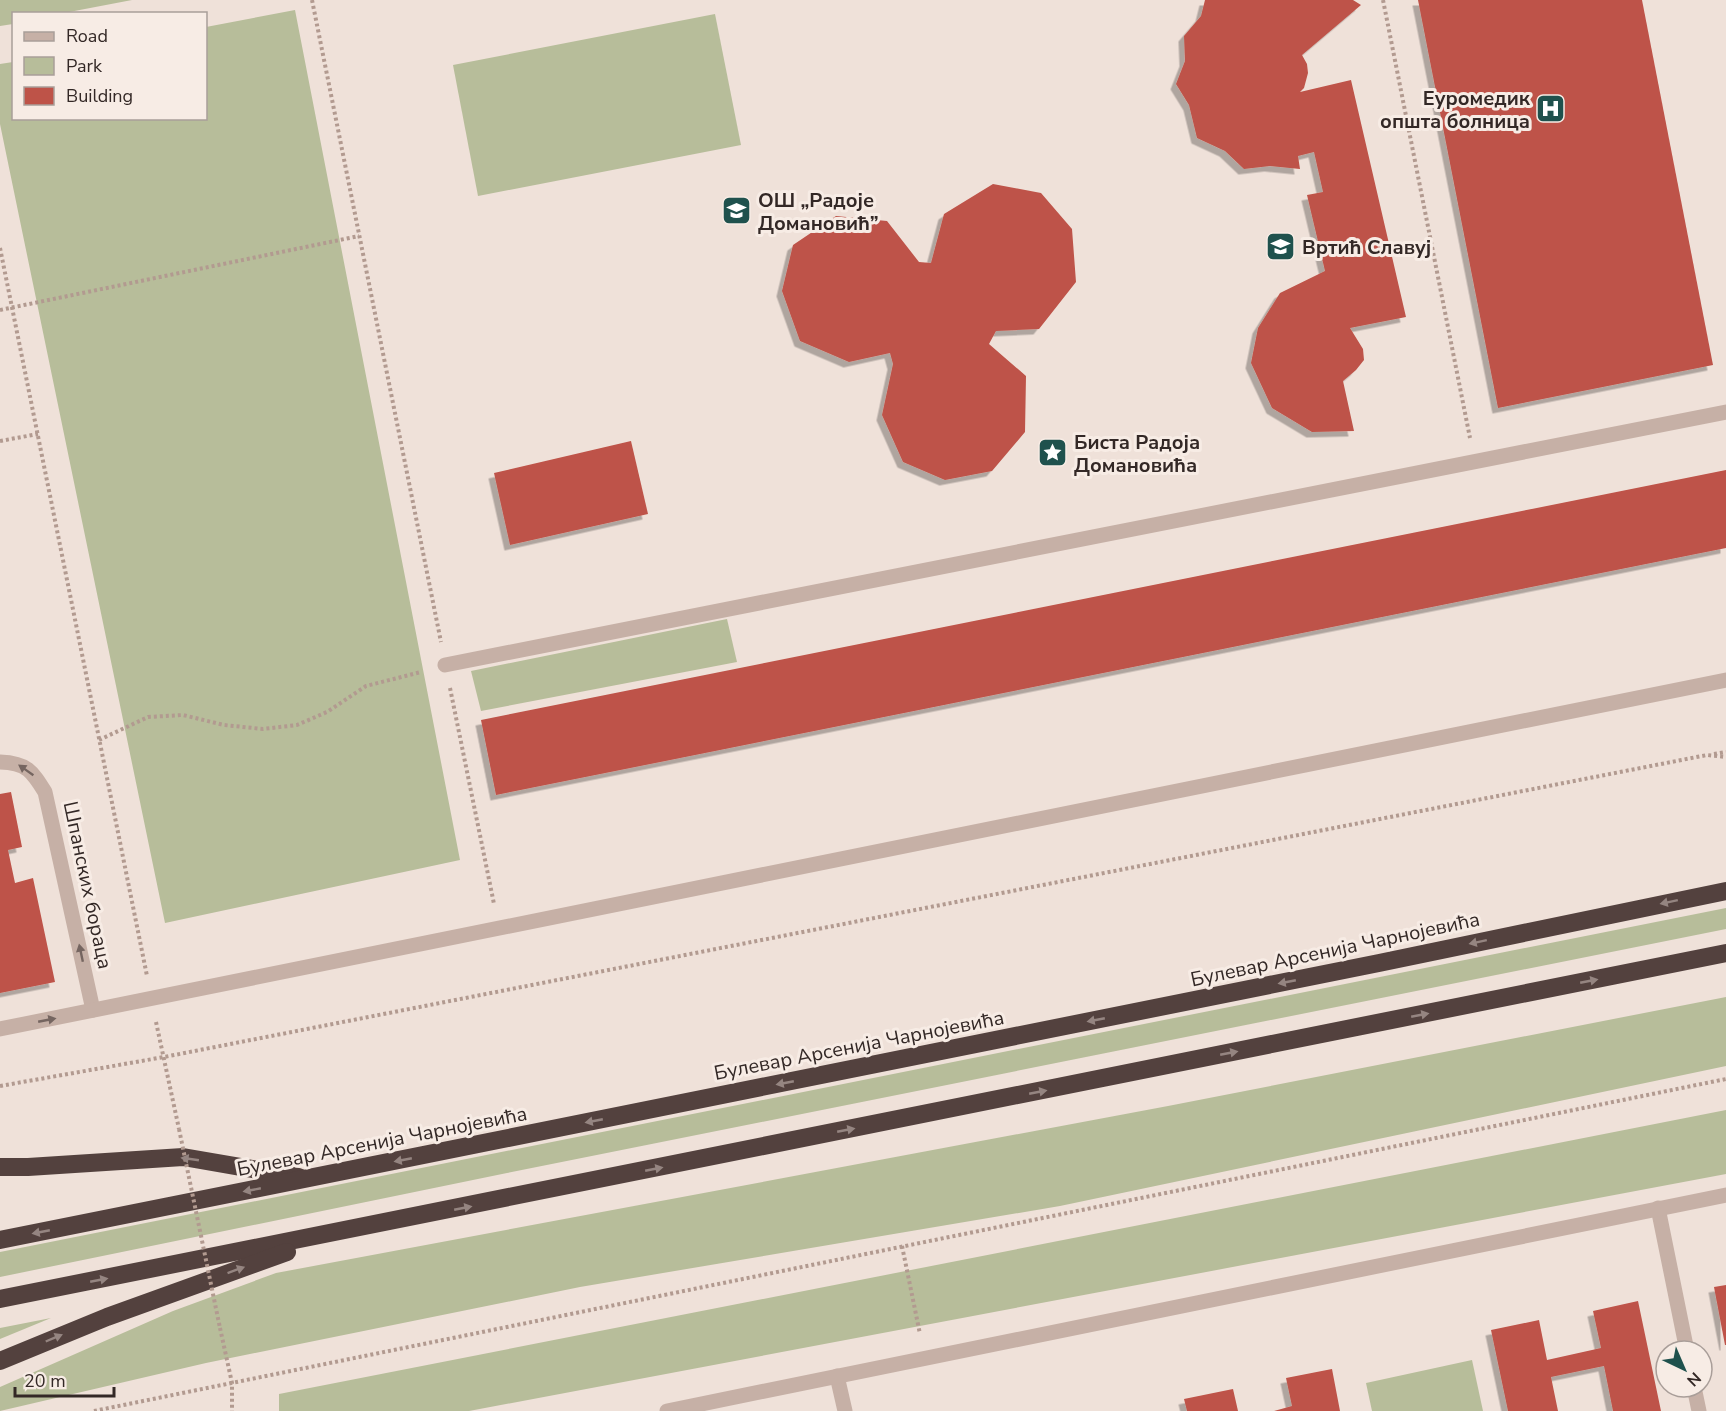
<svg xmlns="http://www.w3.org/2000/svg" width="1726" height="1411" font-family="'Nunito Sans',sans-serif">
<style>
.green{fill:#b7bd9a}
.building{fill:#be5348;filter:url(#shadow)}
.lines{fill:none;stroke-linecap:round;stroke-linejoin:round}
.path{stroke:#b29a90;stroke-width:4;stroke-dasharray:3 3;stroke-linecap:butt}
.lane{stroke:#c6b0a6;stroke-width:15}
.street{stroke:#c6b0a6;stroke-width:15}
.highway{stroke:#53413e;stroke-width:18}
.path-bridge{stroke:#b29a90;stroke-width:4;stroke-dasharray:3 3;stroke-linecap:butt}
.oneway{fill:#756560}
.oneway2{fill:#958581}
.labels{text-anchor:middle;stroke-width:6;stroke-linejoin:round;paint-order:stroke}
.poi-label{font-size:20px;font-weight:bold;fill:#332826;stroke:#f7ece5;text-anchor:start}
.street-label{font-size:20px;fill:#332826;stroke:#f7ece5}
</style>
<defs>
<filter id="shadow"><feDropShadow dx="-5.5" dy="5.5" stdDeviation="0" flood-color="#0004"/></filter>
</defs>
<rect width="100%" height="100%" fill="#efe1d9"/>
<g class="green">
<path d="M0 0H132L64 13 14 14 13 24 0 26Z"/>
<path d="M295 10 460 860 165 923 0 124V64L13 62 14 118H206V27Z"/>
<path d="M715 14 741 145 478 196 453 65Z"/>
<path d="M727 619 737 662 481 711 471 671Z"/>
<path d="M1726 908V929L507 1173 0 1277V1252Z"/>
<path d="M1726 997V1066L1060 1206 580 1287 206 1363 0 1411V1387L173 1311 276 1273 1168 1106Z"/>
<path d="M1726 1110V1174L469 1411H279V1394Z"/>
<path d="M51 1318 0 1339V1328Z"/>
<path d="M1472 1360 1483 1411H1372L1366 1383Z"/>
</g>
<g class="building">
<path d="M1205 0H1353L1361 5 1302 55 1307 64 1308 73 1304 88 1300 92 1351 80 1406 317 1350 328 1363 349 1364 360 1356 370 1343 381 1354 431 1312 432 1272 408 1251 363 1258 328 1280 293 1325 271 1307 195 1323 192 1314 152 1298 156 1300 169 1270 166 1244 169 1225 151 1197 138 1189 105 1176 84 1185 61 1184 36 1201 16Z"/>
<path d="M1418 0H1642L1713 365 1498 408Z"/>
<path d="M993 184 1041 193 1072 229 1076 282 1039 329 996 331 989 344 1026 376 1025 432 992 471 945 480 903 462 882 415 893 364 890 353 849 362 800 341 782 291 793 245 836 216 887 221 919 262 931 263 944 214Z"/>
<path d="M631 441 648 514 510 545 494 473Z"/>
<path d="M1726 470V548L496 795 481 720Z"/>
<path d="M11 792 22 847 8 850 15 883 33 878 55 982 0 993V794Z"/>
<path d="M1726 1285V1345H1725L1714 1287Z"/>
<path d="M1638 1301 1661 1411H1613L1604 1366 1551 1377 1558 1411H1508L1491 1330 1539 1320 1547 1360 1601 1348 1593 1311Z"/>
<path d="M1332 1369 1340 1411H1274L1292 1406 1286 1378Z"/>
<path d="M1233 1389 1238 1411H1187L1184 1399Z"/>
</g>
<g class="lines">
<g class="path">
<path d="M312 0 441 642"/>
<path d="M1383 0 1470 438"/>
<path d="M0 248 147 976"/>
<path d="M0 310 359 236"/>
<path d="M0 441 38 434"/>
<path d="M450 688 494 904"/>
<path d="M99 740 148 717 183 715 224 725 263 729 297 725 327 712 366 686 421 672"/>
<path d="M1714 754 1726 752"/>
<path d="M156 1022 179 1129"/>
<path d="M0 1086 164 1057 1707 755 1726 757"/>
<path d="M902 1246 920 1334"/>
<path d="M220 1328 232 1383V1411"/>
<path d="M94 1411 1726 1079"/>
</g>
<g class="lane">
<path d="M445 665 1726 412"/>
<path d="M1658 1208 1687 1351"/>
<path d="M1694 1387 1699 1411"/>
</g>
<g class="street">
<path d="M0 762C27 763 32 771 45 792L93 1010"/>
<path d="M0 1029 1726 680"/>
<path d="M837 1376 845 1411"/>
<path d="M667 1411 1726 1195"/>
</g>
<g class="highway">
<path d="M0 1167H28L183 1157 299 1177"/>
<path d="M0 1240 1379 963 1726 891"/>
<path d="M0 1299 1726 953"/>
<path d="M0 1361 107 1317 287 1252"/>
</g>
<path class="path-bridge" d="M179 1129 220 1328"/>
</g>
<defs><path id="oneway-solid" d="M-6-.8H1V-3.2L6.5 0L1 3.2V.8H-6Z" transform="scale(1.5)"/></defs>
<g class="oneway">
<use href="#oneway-solid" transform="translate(26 770) rotate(-145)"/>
<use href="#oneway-solid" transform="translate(81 953) rotate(-102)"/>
<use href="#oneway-solid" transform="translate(47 1020) rotate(-11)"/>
</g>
<g class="oneway2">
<use href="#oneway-solid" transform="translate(1669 902) rotate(168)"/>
<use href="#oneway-solid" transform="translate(1478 942) rotate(168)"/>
<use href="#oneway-solid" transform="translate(1589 981) rotate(-11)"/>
<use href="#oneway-solid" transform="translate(1287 982) rotate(169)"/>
<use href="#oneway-solid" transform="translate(1420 1015) rotate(-11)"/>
<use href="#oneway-solid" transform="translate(1096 1020) rotate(169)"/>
<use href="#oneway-solid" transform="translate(1229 1053) rotate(-11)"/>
<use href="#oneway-solid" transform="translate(785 1083) rotate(169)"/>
<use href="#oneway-solid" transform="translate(1038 1092) rotate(-11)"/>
<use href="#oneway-solid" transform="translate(594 1121) rotate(169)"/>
<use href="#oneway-solid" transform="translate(846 1130) rotate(-11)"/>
<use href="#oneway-solid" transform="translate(190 1159) rotate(-172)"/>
<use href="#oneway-solid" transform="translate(403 1160) rotate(169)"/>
<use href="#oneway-solid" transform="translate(654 1169) rotate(-11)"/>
<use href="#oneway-solid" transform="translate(252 1190) rotate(169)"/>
<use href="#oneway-solid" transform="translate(463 1208) rotate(-11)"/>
<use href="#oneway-solid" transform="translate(41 1232) rotate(169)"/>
<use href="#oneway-solid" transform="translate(236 1270) rotate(-20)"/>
<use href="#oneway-solid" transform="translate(99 1280) rotate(-11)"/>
<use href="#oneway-solid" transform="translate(54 1338) rotate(-23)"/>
</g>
<defs>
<symbol id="hospital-square" viewBox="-11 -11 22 22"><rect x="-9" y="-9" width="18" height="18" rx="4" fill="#1f514d" stroke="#f7ece5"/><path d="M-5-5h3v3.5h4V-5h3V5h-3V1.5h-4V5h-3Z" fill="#fff"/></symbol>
<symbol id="school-square" viewBox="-11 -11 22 22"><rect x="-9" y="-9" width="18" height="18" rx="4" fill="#1f514d" stroke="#f7ece5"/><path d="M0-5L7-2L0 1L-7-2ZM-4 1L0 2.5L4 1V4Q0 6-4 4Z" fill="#fff"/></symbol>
<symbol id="sight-square" viewBox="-11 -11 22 22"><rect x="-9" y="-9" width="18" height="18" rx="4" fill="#1f514d" stroke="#f7ece5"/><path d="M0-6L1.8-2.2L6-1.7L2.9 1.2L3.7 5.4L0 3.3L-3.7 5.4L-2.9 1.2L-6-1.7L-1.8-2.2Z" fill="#fff"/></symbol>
</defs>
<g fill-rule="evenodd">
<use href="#hospital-square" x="1534" y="92" width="33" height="33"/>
<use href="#school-square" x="720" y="194" width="33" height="33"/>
<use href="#school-square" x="1264" y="230" width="33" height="33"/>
<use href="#sight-square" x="1036" y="436" width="33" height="33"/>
</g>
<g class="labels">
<g class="poi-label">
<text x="1530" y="105" text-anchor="end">Еуромедик<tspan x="1530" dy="23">општа болница</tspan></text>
<text x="758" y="207">ОШ „Радоје<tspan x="758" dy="23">Домановић”</tspan></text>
<text x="1302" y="254">Вртић Славуј</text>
<text x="1074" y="449">Биста Радоја<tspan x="1074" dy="23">Домановића</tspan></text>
</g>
<g class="street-label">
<text transform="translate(88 885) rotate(78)" y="7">Шпанских бораца</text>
<text transform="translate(1335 949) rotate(-12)" y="7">Булевар Арсенија Чарнојевића</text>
<text transform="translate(859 1045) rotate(-11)" y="7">Булевар Арсенија Чарнојевића</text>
<text transform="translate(382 1141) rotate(-11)" y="7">Булевар Арсенија Чарнојевића</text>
</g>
</g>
<rect x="12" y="12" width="195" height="108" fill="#f7ece5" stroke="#a99e99" stroke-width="1.5"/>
<rect x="24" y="32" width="30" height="9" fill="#c6b0a6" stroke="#a99e99" stroke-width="1.5"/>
<text x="66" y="42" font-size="18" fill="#332826">Road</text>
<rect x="24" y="57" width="30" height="18" fill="#b7bd9a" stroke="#a99e99" stroke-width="1.5"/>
<text x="66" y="72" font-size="18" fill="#332826">Park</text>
<rect x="24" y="87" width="30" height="18" fill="#be5348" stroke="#a99e99" stroke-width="1.5"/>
<text x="66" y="102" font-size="18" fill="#332826">Building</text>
<g transform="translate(1684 1369) rotate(136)"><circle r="28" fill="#f7ece5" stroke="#a99e99" stroke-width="1.5"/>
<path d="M0-4.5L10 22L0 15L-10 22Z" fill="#1f514d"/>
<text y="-9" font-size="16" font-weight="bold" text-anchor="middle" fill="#332826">N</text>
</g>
<path d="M15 1387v9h99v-9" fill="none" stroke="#332826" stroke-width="3"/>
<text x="24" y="1387" font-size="18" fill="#332826" stroke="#f7ece5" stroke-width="4.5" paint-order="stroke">20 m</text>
</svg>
